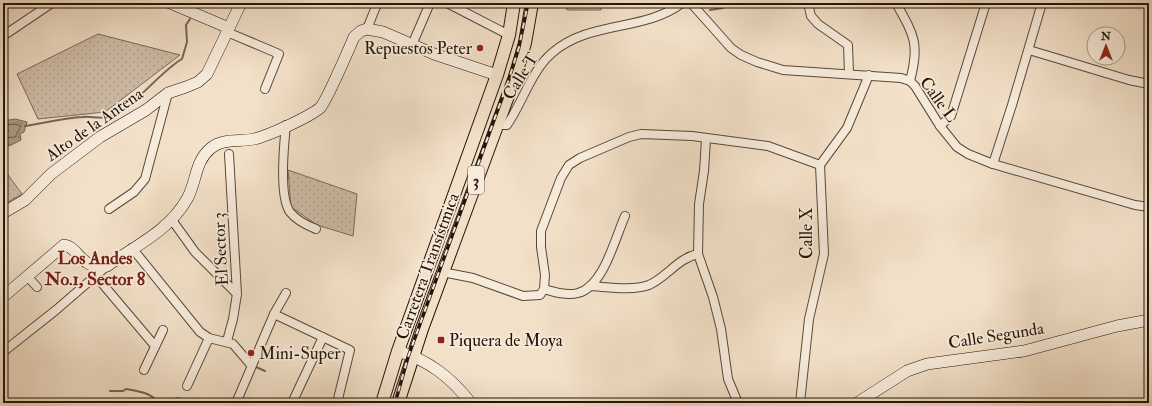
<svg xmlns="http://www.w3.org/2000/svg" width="1152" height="406" font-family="'IM FELL Double Pica',serif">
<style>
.green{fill:url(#green-dots);stroke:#796959}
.pitch{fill:#cfbda8;stroke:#796959}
.water{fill:url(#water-ripples);stroke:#756555}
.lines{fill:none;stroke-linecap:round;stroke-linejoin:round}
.shore{stroke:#685848;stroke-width:1}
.stream{stroke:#756555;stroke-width:2}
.street-casing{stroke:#57483a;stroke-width:10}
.secondary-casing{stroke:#23150a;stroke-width:12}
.primary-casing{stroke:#23150a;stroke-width:14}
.street{stroke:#f7ebdb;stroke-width:8}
.secondary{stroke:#f7ebdb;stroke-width:11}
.primary{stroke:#f2e0c8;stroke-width:12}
.rail-casing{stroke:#23150a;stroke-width:3.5}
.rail{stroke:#f7ebdb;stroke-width:2;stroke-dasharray:6;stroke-linecap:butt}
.poi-dot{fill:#8f2418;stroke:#f7ebdb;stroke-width:1.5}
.labels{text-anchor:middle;stroke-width:3.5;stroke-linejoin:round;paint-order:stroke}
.shield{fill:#f7ebdb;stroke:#635549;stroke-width:1}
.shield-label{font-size:16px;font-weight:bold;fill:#23150a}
.poi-label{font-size:17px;fill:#23150a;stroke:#f7ebdb;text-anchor:start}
.street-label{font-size:17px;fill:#23150a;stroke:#f7ebdb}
.neighbourhood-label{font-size:18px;font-weight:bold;fill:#7a1f14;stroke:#f7ebdb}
</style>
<defs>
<pattern id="green-dots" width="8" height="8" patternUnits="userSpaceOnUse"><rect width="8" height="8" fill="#cfbda8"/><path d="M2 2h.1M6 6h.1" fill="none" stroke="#b1a28f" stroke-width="1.8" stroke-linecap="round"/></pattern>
<pattern id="water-ripples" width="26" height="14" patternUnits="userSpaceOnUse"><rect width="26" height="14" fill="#ac9b87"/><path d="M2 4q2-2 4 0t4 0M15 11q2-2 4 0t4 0" fill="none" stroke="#8c7d6d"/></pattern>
</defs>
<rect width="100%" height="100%" fill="#f2e0c8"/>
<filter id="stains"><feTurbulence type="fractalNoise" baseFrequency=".005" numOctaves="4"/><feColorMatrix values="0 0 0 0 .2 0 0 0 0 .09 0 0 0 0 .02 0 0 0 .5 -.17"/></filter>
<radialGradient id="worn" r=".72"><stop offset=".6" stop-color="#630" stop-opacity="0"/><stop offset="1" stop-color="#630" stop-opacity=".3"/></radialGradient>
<g class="green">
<path d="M98 34 180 55 105 112 38 119 17 74Z"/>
<path d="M3 168 22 194 3 205Z"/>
<path d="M288 170 357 194 353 236 317 225 291 207Z"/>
</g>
<path class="pitch" d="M566 3H601V10H567Z"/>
<path class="water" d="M15 119 27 122 24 132 20 134 21 140 9 146 6 142H3V121Z"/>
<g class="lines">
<path class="shore" d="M3 125 15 124 21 126 15 137 3 138"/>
<g class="stream">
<path d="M748 3 757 5 759 3"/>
<path d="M710 10 723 8 726 3"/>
<path d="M25 126C44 123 63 118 83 117 90 116 100 119 107 117 134 109 159 72 182 59L187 42 186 25 190 19"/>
<path d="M256 367 265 371"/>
<path d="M110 391H123L126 389C137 391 149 392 157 401L165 402 178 398 184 403"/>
</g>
<defs>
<g id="street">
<path d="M447 3 509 35"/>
<path d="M691 3 731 48 741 55 757 62 783 70 901 78 910 81 915 86 940 126 957 147 968 154 993 164 1135 205 1149 207"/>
<path d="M808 3 811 16 818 24 848 45 849 73"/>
<path d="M896 3C914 35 920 44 910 81"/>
<path d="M367 29 377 4"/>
<path d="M227 32 279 54 265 89"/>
<path d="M3 36 52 3"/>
<path d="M412 45 430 3"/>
<path d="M1029 50 1129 80 1149 84"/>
<path d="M286 125C284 144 279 197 290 212 296 220 306 225 316 229"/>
<path d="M497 125H507C523 102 531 71 552 53 590 20 644 32 682 3"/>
<path d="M940 126 951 116 986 3"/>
<path d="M706 139 704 171 699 204 698 254 713 297 721 329 728 379 738 403"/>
<path d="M993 164 1012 105 1042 3"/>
<path d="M109 209 134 192 145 179 168 93"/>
<path d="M172 220 195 252 237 294"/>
<path d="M132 248 200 332 209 338 233 344 251 365"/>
<path d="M442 272 473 278 523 296 540 295 544 289 545 275 541 247V231L561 178 569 165 580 158 629 137 641 134 692 136 768 146 820 165"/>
<path d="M95 275 155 346"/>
<path d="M27 276 37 287"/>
<path d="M590 286C608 287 632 291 649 285 667 277 678 258 698 254"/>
<path d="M544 289C554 292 567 296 578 293 604 286 615 238 625 216"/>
<path d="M274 314 350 350 337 403"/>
<path d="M227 341 233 319 237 294 229 154"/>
<path d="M3 352 56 310 107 266"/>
<path d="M144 370 163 330"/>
<path d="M187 386 209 338"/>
<path d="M236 403 274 314 286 293"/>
<path d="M292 403 323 337"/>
<path d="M800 403 809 319 824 254 820 165 847 128 869 75"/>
</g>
<g id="secondary">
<path d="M170 3 229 28"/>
<path d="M3 213 25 200 51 174 100 137 146 110 168 93 186 87 198 82 207 74 241 3"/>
<path d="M3 297 64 245C78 246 81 271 107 266 135 246 169 231 187 199 197 182 194 162 211 148 223 138 240 142 254 139 268 136 309 117 320 108 326 102 349 49 354 37L361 31 367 29 383 32 434 54 497 75"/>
<path d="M398 351C430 361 450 377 471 403"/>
<path d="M857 403 907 371 927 364 1024 351 1117 326 1149 320"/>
</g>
<g id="primary">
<path d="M382 403 398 351 497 75 509 35 514 3"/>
<path d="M398 403 422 329 515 77 525 43 532 3"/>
</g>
</defs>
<use href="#street" class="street-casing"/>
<use href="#secondary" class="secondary-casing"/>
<use href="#primary" class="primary-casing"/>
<use href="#street" class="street"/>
<use href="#secondary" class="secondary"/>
<use href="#primary" class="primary"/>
<defs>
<path id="rail" d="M395 403 408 357 509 79 519 47 528 3"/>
</defs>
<use href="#rail" class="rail-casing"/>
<use href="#rail" class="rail"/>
</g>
<g class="poi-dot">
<circle cx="480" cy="48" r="4"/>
<rect x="437" y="336" width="8" height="8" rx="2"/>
<circle cx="251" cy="353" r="4"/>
</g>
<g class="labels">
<rect class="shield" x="468" y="166" width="16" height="28" rx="3"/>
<g class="shield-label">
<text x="476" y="186">3</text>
</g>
<g class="poi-label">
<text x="472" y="54" text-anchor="end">Repuestos Peter</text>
<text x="449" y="346">Piquera de Moya</text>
<text x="259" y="359">Mini-Super</text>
</g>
<g class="street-label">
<text transform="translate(520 76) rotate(-58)" y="6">Calle T</text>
<text transform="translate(939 99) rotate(54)" y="6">Calle L</text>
<text transform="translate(94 124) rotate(-35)" y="6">Alto de la Antena</text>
<text transform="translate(806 233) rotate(-90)" y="6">Calle X</text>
<text transform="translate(220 249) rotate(-93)" y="6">El Sector 3</text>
<text transform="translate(427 266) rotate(-70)" y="6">Carretera Transístmica</text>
<text transform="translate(996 335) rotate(-9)" y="6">Calle Segunda</text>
</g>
<g class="neighbourhood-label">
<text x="95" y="264">Los Andes<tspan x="95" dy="21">No.1, Sector 8</tspan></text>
</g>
</g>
<rect width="1152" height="406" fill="none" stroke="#f2e0c8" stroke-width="16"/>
<rect x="4" y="4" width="1144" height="398" fill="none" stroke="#23150a" stroke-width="2"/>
<rect x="8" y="8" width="1136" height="390" fill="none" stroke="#23150a"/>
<g transform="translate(1106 46)"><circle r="19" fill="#f7ebdb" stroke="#a29587"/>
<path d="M0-3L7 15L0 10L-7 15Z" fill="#8f2418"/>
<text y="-6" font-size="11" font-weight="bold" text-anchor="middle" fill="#23150a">N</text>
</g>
<rect width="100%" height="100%" filter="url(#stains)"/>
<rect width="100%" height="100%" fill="url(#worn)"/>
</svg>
